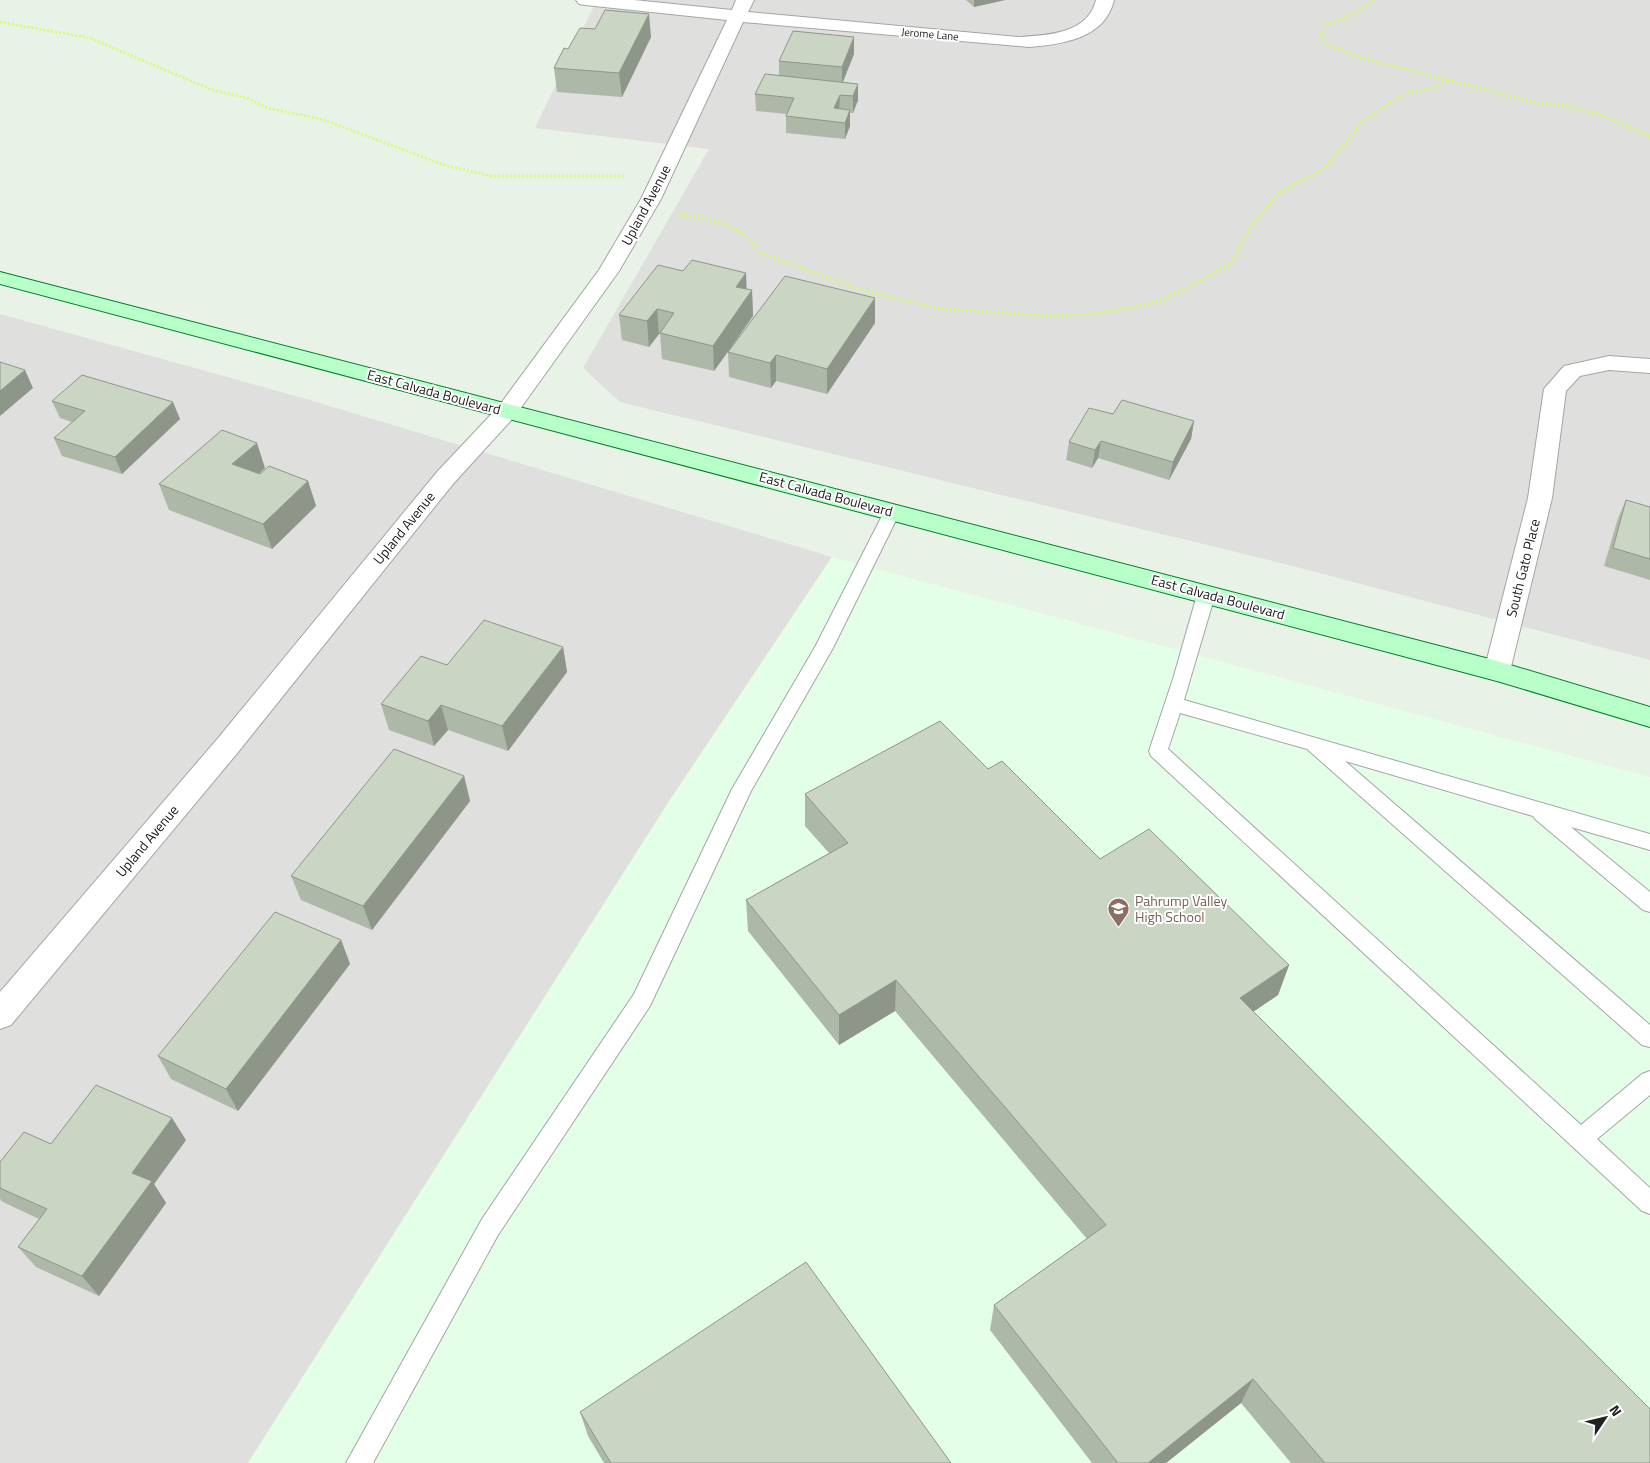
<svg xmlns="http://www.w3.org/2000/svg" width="1650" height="1463" font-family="'Titillium Web',sans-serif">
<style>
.residential{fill:#dfdfde}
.education{fill:#e3ffe8}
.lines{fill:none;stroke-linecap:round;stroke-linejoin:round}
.lane-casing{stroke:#a5a5a5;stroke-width:2}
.street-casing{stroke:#a5a5a5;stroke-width:2}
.secondary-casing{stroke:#008027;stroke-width:2}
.path{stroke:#d2ff6b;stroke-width:2.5;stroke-dasharray:2 2;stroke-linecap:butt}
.lane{fill:#fff;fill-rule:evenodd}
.street{fill:#fff;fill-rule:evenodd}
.secondary{fill:#b8ffca;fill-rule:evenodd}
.wall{fill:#aeb8a8}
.shaded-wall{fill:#8d9688}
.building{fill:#cad6c3;stroke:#8d9688}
.labels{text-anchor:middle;stroke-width:4;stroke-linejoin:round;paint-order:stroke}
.far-street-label{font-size:11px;fill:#212121;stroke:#fff}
.street-label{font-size:14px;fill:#212121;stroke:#fff}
.education-label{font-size:14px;fill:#785e54;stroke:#fff;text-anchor:start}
</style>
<rect width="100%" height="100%" fill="#e8f2e7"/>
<g class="residential">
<path d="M597 0H1650V660L1285 564 620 402 583 368 709 149 535 128Z"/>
<path d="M0 314 306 399 832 557 668 803 248 1463H0Z"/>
</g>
<path class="education" d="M832 557 1650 777V1463H248L668 803Z"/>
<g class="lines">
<defs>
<g id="lane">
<path d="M892 506 898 508 900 512 833 648 751 791 650 1006 498 1235 373 1463H346L482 1219 634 994 732 789 815 647 884 512 886 508Z"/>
<path d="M1206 589 1212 591 1215 595 1184 700 1650 834V850L1571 827 1650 892V912L1643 910 1535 819 1533 816 1345 761 1650 1025V1047L1642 1045 1307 749 1180 713 1168 749 1581 1125 1642 1074 1650 1071V1095L1597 1139 1650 1188V1214L1642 1211 1151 756 1149 751 1173 679 1197 595 1200 591Z"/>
</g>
<g id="street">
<path d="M576 0H634L732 10 736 0H754L748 12 1019 37C1048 35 1088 34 1096 0H1114C1105 39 1062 44 1029 47L743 22 661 199 619 271 515 416 453 484 239 751 11 1025 0 1029V992L219 737 437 472 499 406 599 270 641 199 727 20 585 5 579 4Z"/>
<path d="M1609 356 1650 359V373L1609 370 1580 376 1566 391 1552 498 1510 671 1506 678 1497 681 1488 678 1484 671 1528 498 1544 389 1564 366Z"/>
</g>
<path id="secondary" d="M0 272 1497 661 1650 707V727L1497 681 0 284Z"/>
</defs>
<use href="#lane" class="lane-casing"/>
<use href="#street" class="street-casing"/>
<use href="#secondary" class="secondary-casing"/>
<g class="path">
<path d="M0 22 90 38 210 89 247 98 268 108 321 119 447 166 491 176H626"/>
<path d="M1448 80 1529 101 1566 106 1598 114 1650 136"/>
<path d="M678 214C712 221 738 220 759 252L861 290 942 309 1051 316 1092 314 1139 306 1163 300 1232 263 1251 226 1280 192 1326 167 1361 123 1397 98 1410 92 1436 87 1448 80 1362 58 1328 45 1320 36 1327 25 1358 12 1375 0"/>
</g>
<use href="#lane" class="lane"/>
<use href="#street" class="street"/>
<use href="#secondary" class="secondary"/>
</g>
<g class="wall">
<path d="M966 0H1005L974 7Z"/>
<path d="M651 37 622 97 557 92 554 68 568 49Z"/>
<path d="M854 37V54L843 82 858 84V100L853 113H850V126L845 139 786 133V116L787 114 756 111 755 94 779 75V61Z"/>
<path d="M683 271 746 273V289L752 290 753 316 735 342 875 323 827 394 776 381 771 388 729 377 728 352 714 371 662 359 660 334H659L649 347 622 340 619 315Z"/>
<path d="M52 401 180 419 122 474 62 456 54 438 72 422 60 418Z"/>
<path d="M1113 414 1194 421 1191 439 1169 480 1098 458 1092 468 1066 460 1069 442Z"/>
<path d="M265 468 259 474 308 481 316 506 272 549 169 510 159 484Z"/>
<path d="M1626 500 1650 507V580L1604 566 1618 518Z"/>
<path d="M563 647 567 672 508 751 448 730 434 746 389 730 381 704 447 665Z"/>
<path d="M988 769 1100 859 1289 965 1278 995 1253 1012 1650 1463H1291L1241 1403 1166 1463H1092L990 1330 994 1305 1087 1239 895 1011 839 1045 748 931 746 900 829 853 805 826V794Z"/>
<path d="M464 776 470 801 372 930 301 900 291 876Z"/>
<path d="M341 940 350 964 238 1111 171 1079 158 1056Z"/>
<path d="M186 1140 154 1184 166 1203 99 1296 36 1267 18 1247 39 1219 3 1202 0 1199V1162L51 1144Z"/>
<path d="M580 1412 951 1463H604L588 1436Z"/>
</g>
<g class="shaded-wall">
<path d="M974 0H1005L974 7Z"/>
<path d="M649 14 651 37 622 97 619 73Z"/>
<path d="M854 37V54L842 84V67Z"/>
<path d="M858 84V100L853 113V96Z"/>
<path d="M840 95 839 111 834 108Z"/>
<path d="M850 110V126L845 139V123Z"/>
<path d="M746 273 747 298 752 290 753 316 714 371 713 346 736 287Z"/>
<path d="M875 298V323L827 394V369Z"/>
<path d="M657 309 659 334 649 347 647 321Z"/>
<path d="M776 355V381L771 388 770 363Z"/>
<path d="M25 370 33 388 0 416V391Z"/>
<path d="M173 402 180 419 122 474 115 457Z"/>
<path d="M1194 421 1191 439 1169 480 1173 462Z"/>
<path d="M1101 441 1098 458 1092 468 1095 450Z"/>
<path d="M257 443 265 468 241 490 232 464Z"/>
<path d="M308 481 316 506 272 549 263 524Z"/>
<path d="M563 647 567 672 508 751 502 726Z"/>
<path d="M441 705 448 730 434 746 428 721Z"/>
<path d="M464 776 470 801 372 930 363 906Z"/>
<path d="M341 940 350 964 238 1111 226 1089Z"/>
<path d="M1289 965 1278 995 1229 1028 1240 998Z"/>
<path d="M896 980 895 1011 839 1045V1015Z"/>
<path d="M172 1118 186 1140 154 1184 166 1203 99 1296 82 1276 132 1173Z"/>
<path d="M1253 1379 1241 1403 1166 1463H1148Z"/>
</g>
<g class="building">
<path d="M605 10 649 14 619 73 554 68 564 48 568 49 580 28 595 29Z"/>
<path d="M793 31 854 37 842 67 779 61Z"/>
<path d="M765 74 858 84 853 96 840 95 834 108 850 110 845 123 786 116 794 98 755 94Z"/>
<path d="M692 260 746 273 736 287 752 290 713 346 660 333 674 313 657 309 647 321 619 315 658 265 683 271Z"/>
<path d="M785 276 875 298 827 369 776 355 770 363 728 352Z"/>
<path d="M0 362 25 370 0 391Z"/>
<path d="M82 375 173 402 115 457 54 438 85 411 52 401Z"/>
<path d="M1122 400 1194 421 1173 462 1101 441 1095 450 1069 442 1089 408 1113 414Z"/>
<path d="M222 430 257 443 232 464 260 474 269 466 308 481 263 524 159 484Z"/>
<path d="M1626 500 1650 507V559L1613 548Z"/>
<path d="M484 620 563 647 502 726 441 705 428 721 381 704 421 656 447 665Z"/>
<path d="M940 721 988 769 1002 761 1100 859 1149 829 1289 965 1240 998 1650 1409V1463H1325L1253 1379 1148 1463H1118L994 1305 1106 1225 896 980 839 1015 746 900 848 843 805 794Z"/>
<path d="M394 749 464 776 363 906 291 876Z"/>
<path d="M275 912 341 940 226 1089 158 1056Z"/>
<path d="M96 1085 172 1118 132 1173 152 1181 82 1276 18 1247 47 1209 0 1188V1162L24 1132 51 1144Z"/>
<path d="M806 1262 951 1463H611L580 1412Z"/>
</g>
<defs>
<symbol id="school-pin" viewBox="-11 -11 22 30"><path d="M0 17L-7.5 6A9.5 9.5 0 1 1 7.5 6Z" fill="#8d6e63" stroke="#fff"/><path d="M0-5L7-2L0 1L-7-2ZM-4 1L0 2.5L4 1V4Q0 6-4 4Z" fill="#fff"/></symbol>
</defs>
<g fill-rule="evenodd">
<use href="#school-pin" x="1106" y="896" width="25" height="34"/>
</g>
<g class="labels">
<g class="far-street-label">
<text transform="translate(930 34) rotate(5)" y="4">Jerome Lane</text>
</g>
<g class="street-label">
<text transform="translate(646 205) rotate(-62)" y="5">Upland Avenue</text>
<text transform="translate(434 392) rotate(15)" y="5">East Calvada Boulevard</text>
<text transform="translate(826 494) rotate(15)" y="5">East Calvada Boulevard</text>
<text transform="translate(404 528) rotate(-51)" y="5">Upland Avenue</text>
<text transform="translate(1523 568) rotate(-76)" y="5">South Gato Place</text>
<text transform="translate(1218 597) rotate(15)" y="5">East Calvada Boulevard</text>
<text transform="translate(147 841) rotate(-50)" y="5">Upland Avenue</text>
</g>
<g class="education-label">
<text x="1135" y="906">Pahrump Valley<tspan x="1135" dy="16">High School</tspan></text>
</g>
</g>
<g transform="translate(1605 1418) rotate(55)" stroke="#ffffff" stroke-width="4" paint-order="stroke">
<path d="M0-4L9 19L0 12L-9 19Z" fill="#212121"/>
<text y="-8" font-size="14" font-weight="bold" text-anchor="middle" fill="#212121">N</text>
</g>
</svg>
